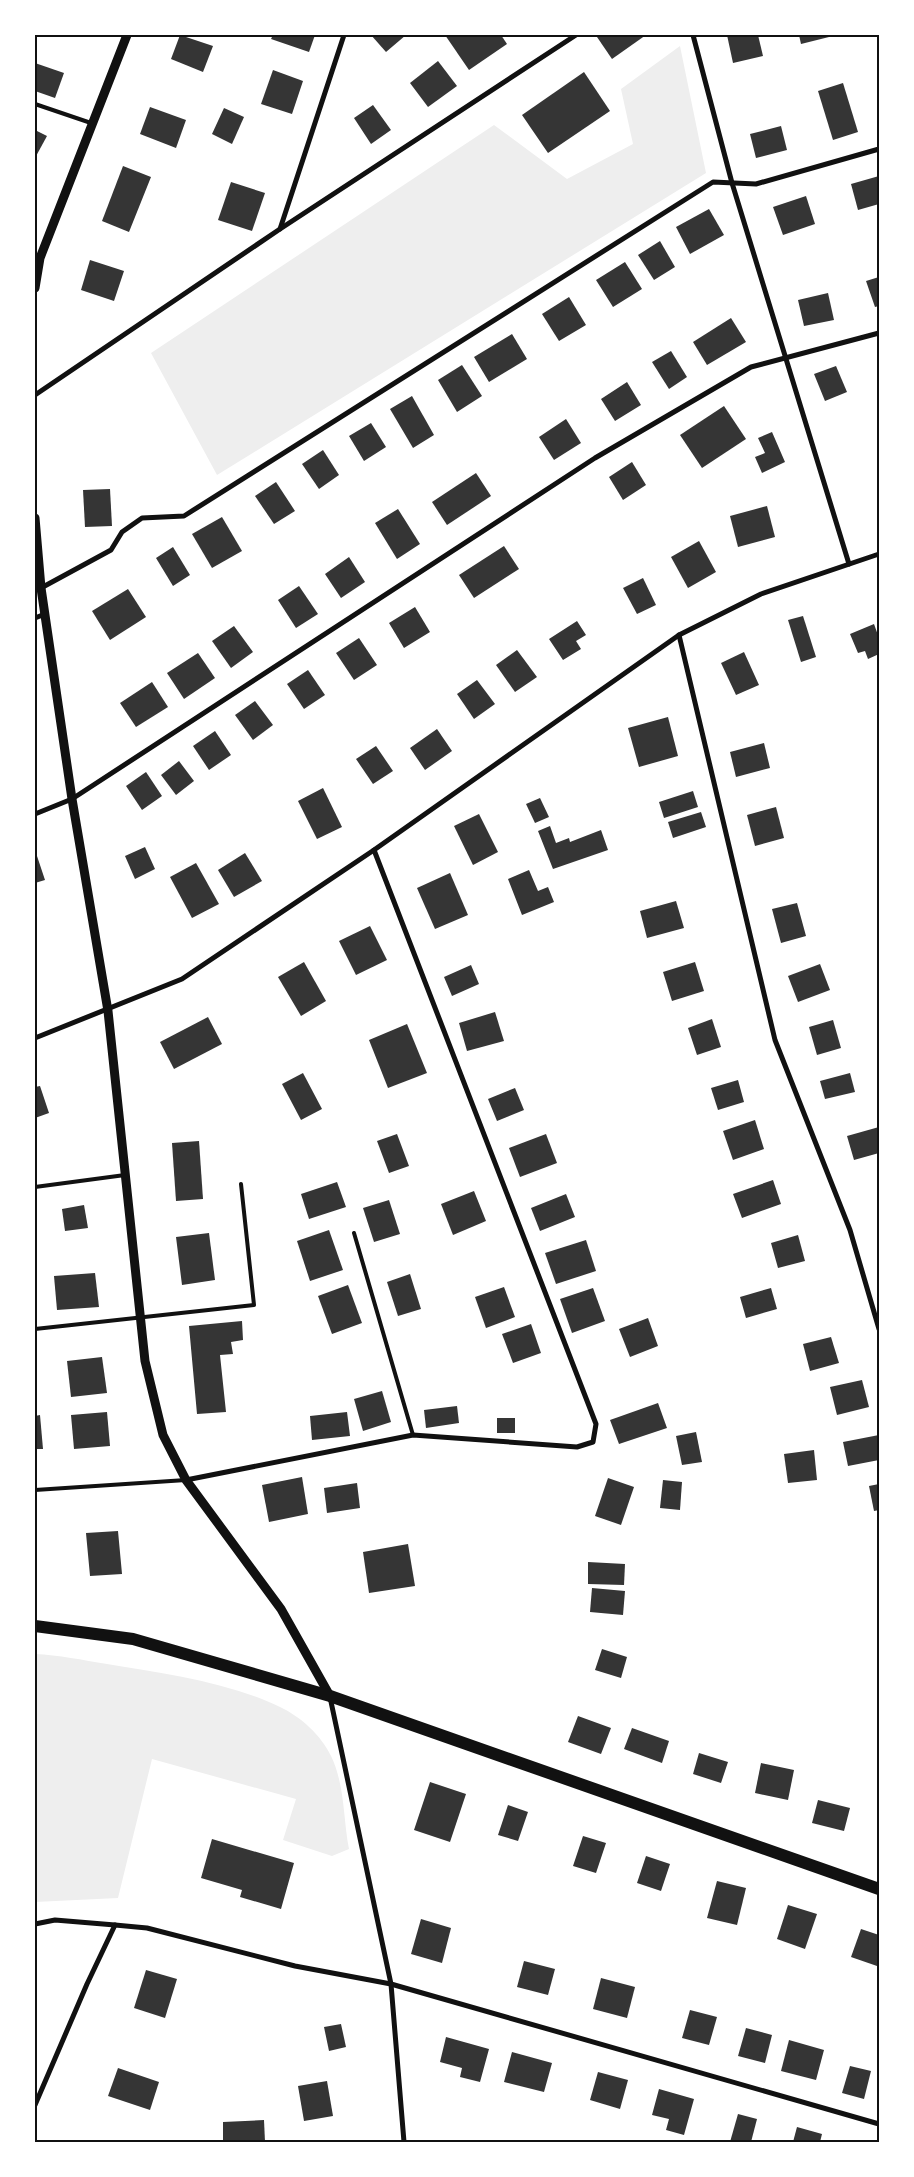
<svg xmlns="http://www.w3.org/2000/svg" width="914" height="2177" font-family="Raleway,sans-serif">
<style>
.green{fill:#eee}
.building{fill:#353535}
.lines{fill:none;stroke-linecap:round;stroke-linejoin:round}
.service{stroke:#111;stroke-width:4}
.minor{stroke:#111;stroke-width:5}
.tertiary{stroke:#111;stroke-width:9}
.primary{stroke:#111;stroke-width:12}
.neatline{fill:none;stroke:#111;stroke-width:2}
</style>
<rect width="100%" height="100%" fill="#fff"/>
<g class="green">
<path d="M680 46 706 173 217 475 151 353 494 125 567 179 633 144 621 89Z"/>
<path d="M35 1654C59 1655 82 1660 107 1664 163 1673 228 1682 280 1707 301 1717 321 1735 331 1756 345 1785 343 1818 349 1849L332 1856 283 1840 296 1799 152 1759 118 1898 35 1902Z"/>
</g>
<g class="building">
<path d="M180 35 213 46 203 72 171 59Z"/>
<path d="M273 35H315L309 52 271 39Z"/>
<path d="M371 35H406L386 52Z"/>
<path d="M445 35H501L507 44 469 70Z"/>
<path d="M599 35H646L612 59 597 37Z"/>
<path d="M727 35H758L763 56 733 63Z"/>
<path d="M799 35H833V36L801 44Z"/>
<path d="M438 61 457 86 428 107 410 83Z"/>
<path d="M35 63 64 73 55 98 35 91Z"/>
<path d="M273 70 303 81 292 114 261 104Z"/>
<path d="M584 72 610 111 548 153 522 115Z"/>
<path d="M843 83 858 132 833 140 818 91Z"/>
<path d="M373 105 391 130 371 144 354 118Z"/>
<path d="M150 107 186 120 176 148 140 134Z"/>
<path d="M224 108 244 117 232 144 212 134Z"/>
<path d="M781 126 787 150 756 158 750 134Z"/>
<path d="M35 130 47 136 35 158Z"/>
<path d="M123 166 151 177 129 232 102 221Z"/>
<path d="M879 176V204L858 210 851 184Z"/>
<path d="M231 182 265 193 252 231 218 220Z"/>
<path d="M806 196 815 224 783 235 773 207Z"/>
<path d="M709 209 724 235 690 254 676 227Z"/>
<path d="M660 241 675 267 654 280 638 255Z"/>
<path d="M90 260 124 271 114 301 81 290Z"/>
<path d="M625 262 642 289 613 307 596 280Z"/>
<path d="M879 277V306L875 307 866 281Z"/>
<path d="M828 293 834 320 804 326 798 300Z"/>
<path d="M569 297 586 325 559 341 542 314Z"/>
<path d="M731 318 746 342 707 365 693 342Z"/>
<path d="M512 334 527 359 489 382 474 357Z"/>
<path d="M671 351 687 377 669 389 652 362Z"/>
<path d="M462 365 482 396 457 412 438 380Z"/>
<path d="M836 366 847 392 825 401 814 374Z"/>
<path d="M627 382 641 405 615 421 601 399Z"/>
<path d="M412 396 434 435 413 448 390 409Z"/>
<path d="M724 406 746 439 702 468 680 435Z"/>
<path d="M566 419 581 443 554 460 539 437Z"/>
<path d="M371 423 386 447 364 461 349 436Z"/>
<path d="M772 432 785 462 762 473 755 457 765 453 758 438Z"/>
<path d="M323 450 339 475 319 489 302 464Z"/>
<path d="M632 462 646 485 623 500 609 477Z"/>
<path d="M476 473 491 496 447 525 432 502Z"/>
<path d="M276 482 295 511 274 524 255 496Z"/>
<path d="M110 489 112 526 85 527 83 490Z"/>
<path d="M767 506 775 537 738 547 730 516Z"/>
<path d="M398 509 420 544 397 559 375 523Z"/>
<path d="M222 517 242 551 212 568 192 534Z"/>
<path d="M699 541 716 572 688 588 671 557Z"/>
<path d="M504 546 519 569 474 598 459 575Z"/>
<path d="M173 547 190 575 173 586 156 558Z"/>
<path d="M349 557 365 582 341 598 325 574Z"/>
<path d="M643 578 656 605 637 614 623 588Z"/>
<path d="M299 586 318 614 296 628 278 600Z"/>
<path d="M128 589 146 617 110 640 92 611Z"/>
<path d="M415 607 430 632 404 648 389 623Z"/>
<path d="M803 616 816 657 801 662 788 620Z"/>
<path d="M577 621 586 635 576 641 581 649 563 660 549 639Z"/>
<path d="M874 624 879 638V654L868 659 865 651 858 653 850 634Z"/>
<path d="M234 626 253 652 231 668 212 641Z"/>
<path d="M359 638 377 665 354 680 336 653Z"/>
<path d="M517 650 537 677 515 692 496 665Z"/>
<path d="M744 652 759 685 736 695 721 663Z"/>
<path d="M198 653 215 678 184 699 167 673Z"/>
<path d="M308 670 325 695 304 709 287 684Z"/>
<path d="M477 680 495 704 474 719 457 694Z"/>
<path d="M152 682 168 707 136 727 120 703Z"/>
<path d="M255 701 273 725 253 740 235 715Z"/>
<path d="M668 717 678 756 639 767 628 728Z"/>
<path d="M437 729 452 751 425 770 410 748Z"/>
<path d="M215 731 231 755 209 770 193 746Z"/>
<path d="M764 743 770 768 736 777 730 752Z"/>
<path d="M376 746 393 771 373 784 356 759Z"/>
<path d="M179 761 194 781 176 795 161 775Z"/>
<path d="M146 772 162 796 142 810 126 786Z"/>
<path d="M323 788 342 827 317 839 298 801Z"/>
<path d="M693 791 698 807 664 818 659 802Z"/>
<path d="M540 798 549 817 535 823 526 804Z"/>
<path d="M776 807 784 838 755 846 747 815Z"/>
<path d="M701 812 706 827 673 838 668 822Z"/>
<path d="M479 814 498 852 473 865 454 826Z"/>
<path d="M550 826 556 843 569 838 570 842 601 830 608 850 553 869 538 831Z"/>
<path d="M145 847 155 869 135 879 125 856Z"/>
<path d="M35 850 45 880 35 883Z"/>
<path d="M245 853 262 881 234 897 218 870Z"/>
<path d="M196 863 219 904 192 918 170 877Z"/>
<path d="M529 870 538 891 548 887 554 902 522 915 508 879Z"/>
<path d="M450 873 468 915 435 929 417 888Z"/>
<path d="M676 901 684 928 647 938 640 911Z"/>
<path d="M797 903 806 936 781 943 772 909Z"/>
<path d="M370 926 387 960 356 975 339 941Z"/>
<path d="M304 962 326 1001 301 1016 278 977Z"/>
<path d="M695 962 704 991 672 1001 663 972Z"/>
<path d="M820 964 830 990 798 1002 788 976Z"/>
<path d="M471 965 479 984 452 996 444 977Z"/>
<path d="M495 1012 504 1041 467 1051 459 1023Z"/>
<path d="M208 1017 222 1044 174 1069 160 1042Z"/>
<path d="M712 1019 721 1047 697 1055 688 1028Z"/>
<path d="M833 1020 841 1048 817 1055 809 1027Z"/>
<path d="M407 1024 427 1073 388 1088 369 1040Z"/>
<path d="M303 1073 322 1109 301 1120 282 1084Z"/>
<path d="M850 1073 855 1092 825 1099 820 1081Z"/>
<path d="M738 1080 744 1102 718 1110 711 1088Z"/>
<path d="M40 1086 49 1113 35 1118V1087Z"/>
<path d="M515 1088 524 1110 497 1121 488 1099Z"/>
<path d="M755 1120 764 1149 733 1160 723 1131Z"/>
<path d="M879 1127V1153L854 1160 847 1136Z"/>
<path d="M397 1134 409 1166 389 1173 377 1141Z"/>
<path d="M546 1134 557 1163 520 1177 509 1148Z"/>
<path d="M199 1141 203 1199 176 1201 172 1143Z"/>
<path d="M773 1180 781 1204 742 1218 733 1194Z"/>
<path d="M337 1182 346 1207 309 1219 301 1194Z"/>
<path d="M474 1191 486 1221 453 1235 441 1204Z"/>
<path d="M566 1194 575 1217 540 1231 531 1208Z"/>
<path d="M389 1200 400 1234 374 1242 363 1208Z"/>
<path d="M84 1205 88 1228 65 1231 62 1209Z"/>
<path d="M329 1230 343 1270 310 1281 297 1241Z"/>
<path d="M209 1233 215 1280 182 1285 176 1237Z"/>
<path d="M798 1235 805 1261 778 1268 771 1243Z"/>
<path d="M586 1240 596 1271 556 1284 545 1253Z"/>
<path d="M95 1273 99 1307 57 1310 54 1276Z"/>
<path d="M410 1274 421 1309 398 1316 387 1282Z"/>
<path d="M348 1285 362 1323 332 1334 318 1296Z"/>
<path d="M504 1287 515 1317 486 1328 475 1297Z"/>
<path d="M593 1288 605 1321 572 1333 560 1299Z"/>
<path d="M771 1288 777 1309 746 1318 740 1297Z"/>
<path d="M648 1318 658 1346 630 1357 619 1329Z"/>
<path d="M242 1321 243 1340 231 1342 233 1354 220 1355 226 1412 197 1414 189 1326Z"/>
<path d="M531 1324 541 1353 513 1363 502 1334Z"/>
<path d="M831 1337 839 1363 810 1371 803 1344Z"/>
<path d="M102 1357 107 1393 71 1397 67 1361Z"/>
<path d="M862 1380 869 1407 837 1415 830 1387Z"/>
<path d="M382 1391 391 1422 363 1431 354 1399Z"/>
<path d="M658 1403 667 1428 619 1444 610 1420Z"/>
<path d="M457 1406 459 1423 426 1428 424 1410Z"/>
<path d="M107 1412 110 1446 74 1449 71 1415Z"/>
<path d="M347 1412 350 1436 312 1440 310 1416Z"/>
<path d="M40 1415 43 1449H35V1416Z"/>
<rect x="497" y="1418" width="18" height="15"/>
<path d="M696 1432 702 1462 682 1465 676 1436Z"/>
<path d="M879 1435V1460L848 1466 843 1442Z"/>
<path d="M814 1450 817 1480 788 1483 784 1454Z"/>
<path d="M302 1477 308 1514 269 1522 262 1485Z"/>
<path d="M608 1478 634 1487 621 1525 595 1516Z"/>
<path d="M663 1480 682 1482 680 1510 660 1508Z"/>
<path d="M357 1483 360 1508 327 1513 324 1488Z"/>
<path d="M879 1484V1510L874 1511 869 1486Z"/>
<path d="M118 1531 122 1574 90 1576 86 1533Z"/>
<path d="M408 1544 415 1586 369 1593 363 1552Z"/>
<path d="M588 1562 625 1564 624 1585 588 1584Z"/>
<path d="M592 1588 625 1591 623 1615 590 1612Z"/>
<path d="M602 1649 627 1657 621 1678 595 1670Z"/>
<path d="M578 1716 611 1728 601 1754 568 1742Z"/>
<path d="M632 1728 669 1741 662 1763 624 1749Z"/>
<path d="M699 1753 728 1762 721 1783 693 1774Z"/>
<path d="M761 1763 794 1770 788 1800 755 1793Z"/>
<path d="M430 1782 466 1794 450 1842 414 1830Z"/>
<path d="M818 1800 850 1808 844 1831 812 1823Z"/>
<path d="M508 1805 528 1812 518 1841 498 1835Z"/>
<path d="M583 1836 606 1843 596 1873 573 1866Z"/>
<path d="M212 1839 294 1863 281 1909 240 1897 242 1890 201 1878Z"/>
<path d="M646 1856 670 1864 661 1891 637 1883Z"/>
<path d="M717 1881 746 1888 737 1925 707 1918Z"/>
<path d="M788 1905 817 1914 805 1949 777 1939Z"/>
<path d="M421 1919 451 1928 442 1963 411 1954Z"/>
<path d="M861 1929 879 1935 877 1966 851 1957Z"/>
<path d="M524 1961 555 1969 548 1995 517 1987Z"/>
<path d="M146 1970 177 1979 165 2018 134 2008Z"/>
<path d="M601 1978 635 1987 627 2018 593 2009Z"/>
<path d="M690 2010 717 2017 709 2045 682 2038Z"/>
<path d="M341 2024 346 2047 329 2051 324 2027Z"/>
<path d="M746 2028 772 2035 765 2063 738 2056Z"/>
<path d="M446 2037 489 2049 480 2082 460 2077 462 2068 440 2062Z"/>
<path d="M789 2040 824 2050 816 2080 781 2071Z"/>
<path d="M512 2052 552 2063 544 2092 504 2082Z"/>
<path d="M850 2066 871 2071 864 2099 842 2093Z"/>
<path d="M118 2068 159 2082 150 2110 108 2096Z"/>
<path d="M598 2072 628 2080 620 2109 590 2100Z"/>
<path d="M327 2081 333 2116 304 2121 298 2086Z"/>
<path d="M659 2089 694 2099 684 2135 666 2130 669 2119 652 2115Z"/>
<path d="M738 2114 757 2119 751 2142H730Z"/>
<path d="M264 2120 265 2142H223V2122Z"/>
<path d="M797 2127 822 2134 820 2142H793Z"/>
</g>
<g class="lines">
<g class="service">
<path d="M35 104 91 123"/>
<path d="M35 1187 125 1175"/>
<path d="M354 1233 413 1435"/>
<path d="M35 1329 254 1305 241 1184"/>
<path d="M35 1490 186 1480"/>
</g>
<g class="minor">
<path d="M693 35 732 183 849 564"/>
<path d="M280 229 344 35"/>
<path d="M35 395 280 229 576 35"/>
<path d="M41 588 111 550 122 532 142 518 184 516 713 182 756 184 879 149"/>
<path d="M35 618 45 614"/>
<path d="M679 635 775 1040 850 1230 879 1329"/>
<path d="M35 814 72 799 595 458 751 367 879 333"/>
<path d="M35 1038 182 979 374 850 679 635 761 594 879 554"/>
<path d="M186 1480 413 1435 577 1447 593 1442 596 1424 374 850"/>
<path d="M330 1697 391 1984 404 2142"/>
<path d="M35 1924 55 1920 115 1925"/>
<path d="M35 2105 87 1984 115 1925 147 1928 295 1966 391 1984 879 2124"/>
</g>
<g class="tertiary">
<path d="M35 288 40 258 127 35"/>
<path d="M35 518 41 588 72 799 108 1011 145 1361 163 1435 186 1480 281 1609 330 1696"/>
</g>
<path class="primary" d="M35 1626 133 1639 330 1696 879 1889"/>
</g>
<rect width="914" height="2177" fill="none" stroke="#ffffff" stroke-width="72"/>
<rect x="36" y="36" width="842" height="2105" class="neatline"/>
</svg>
